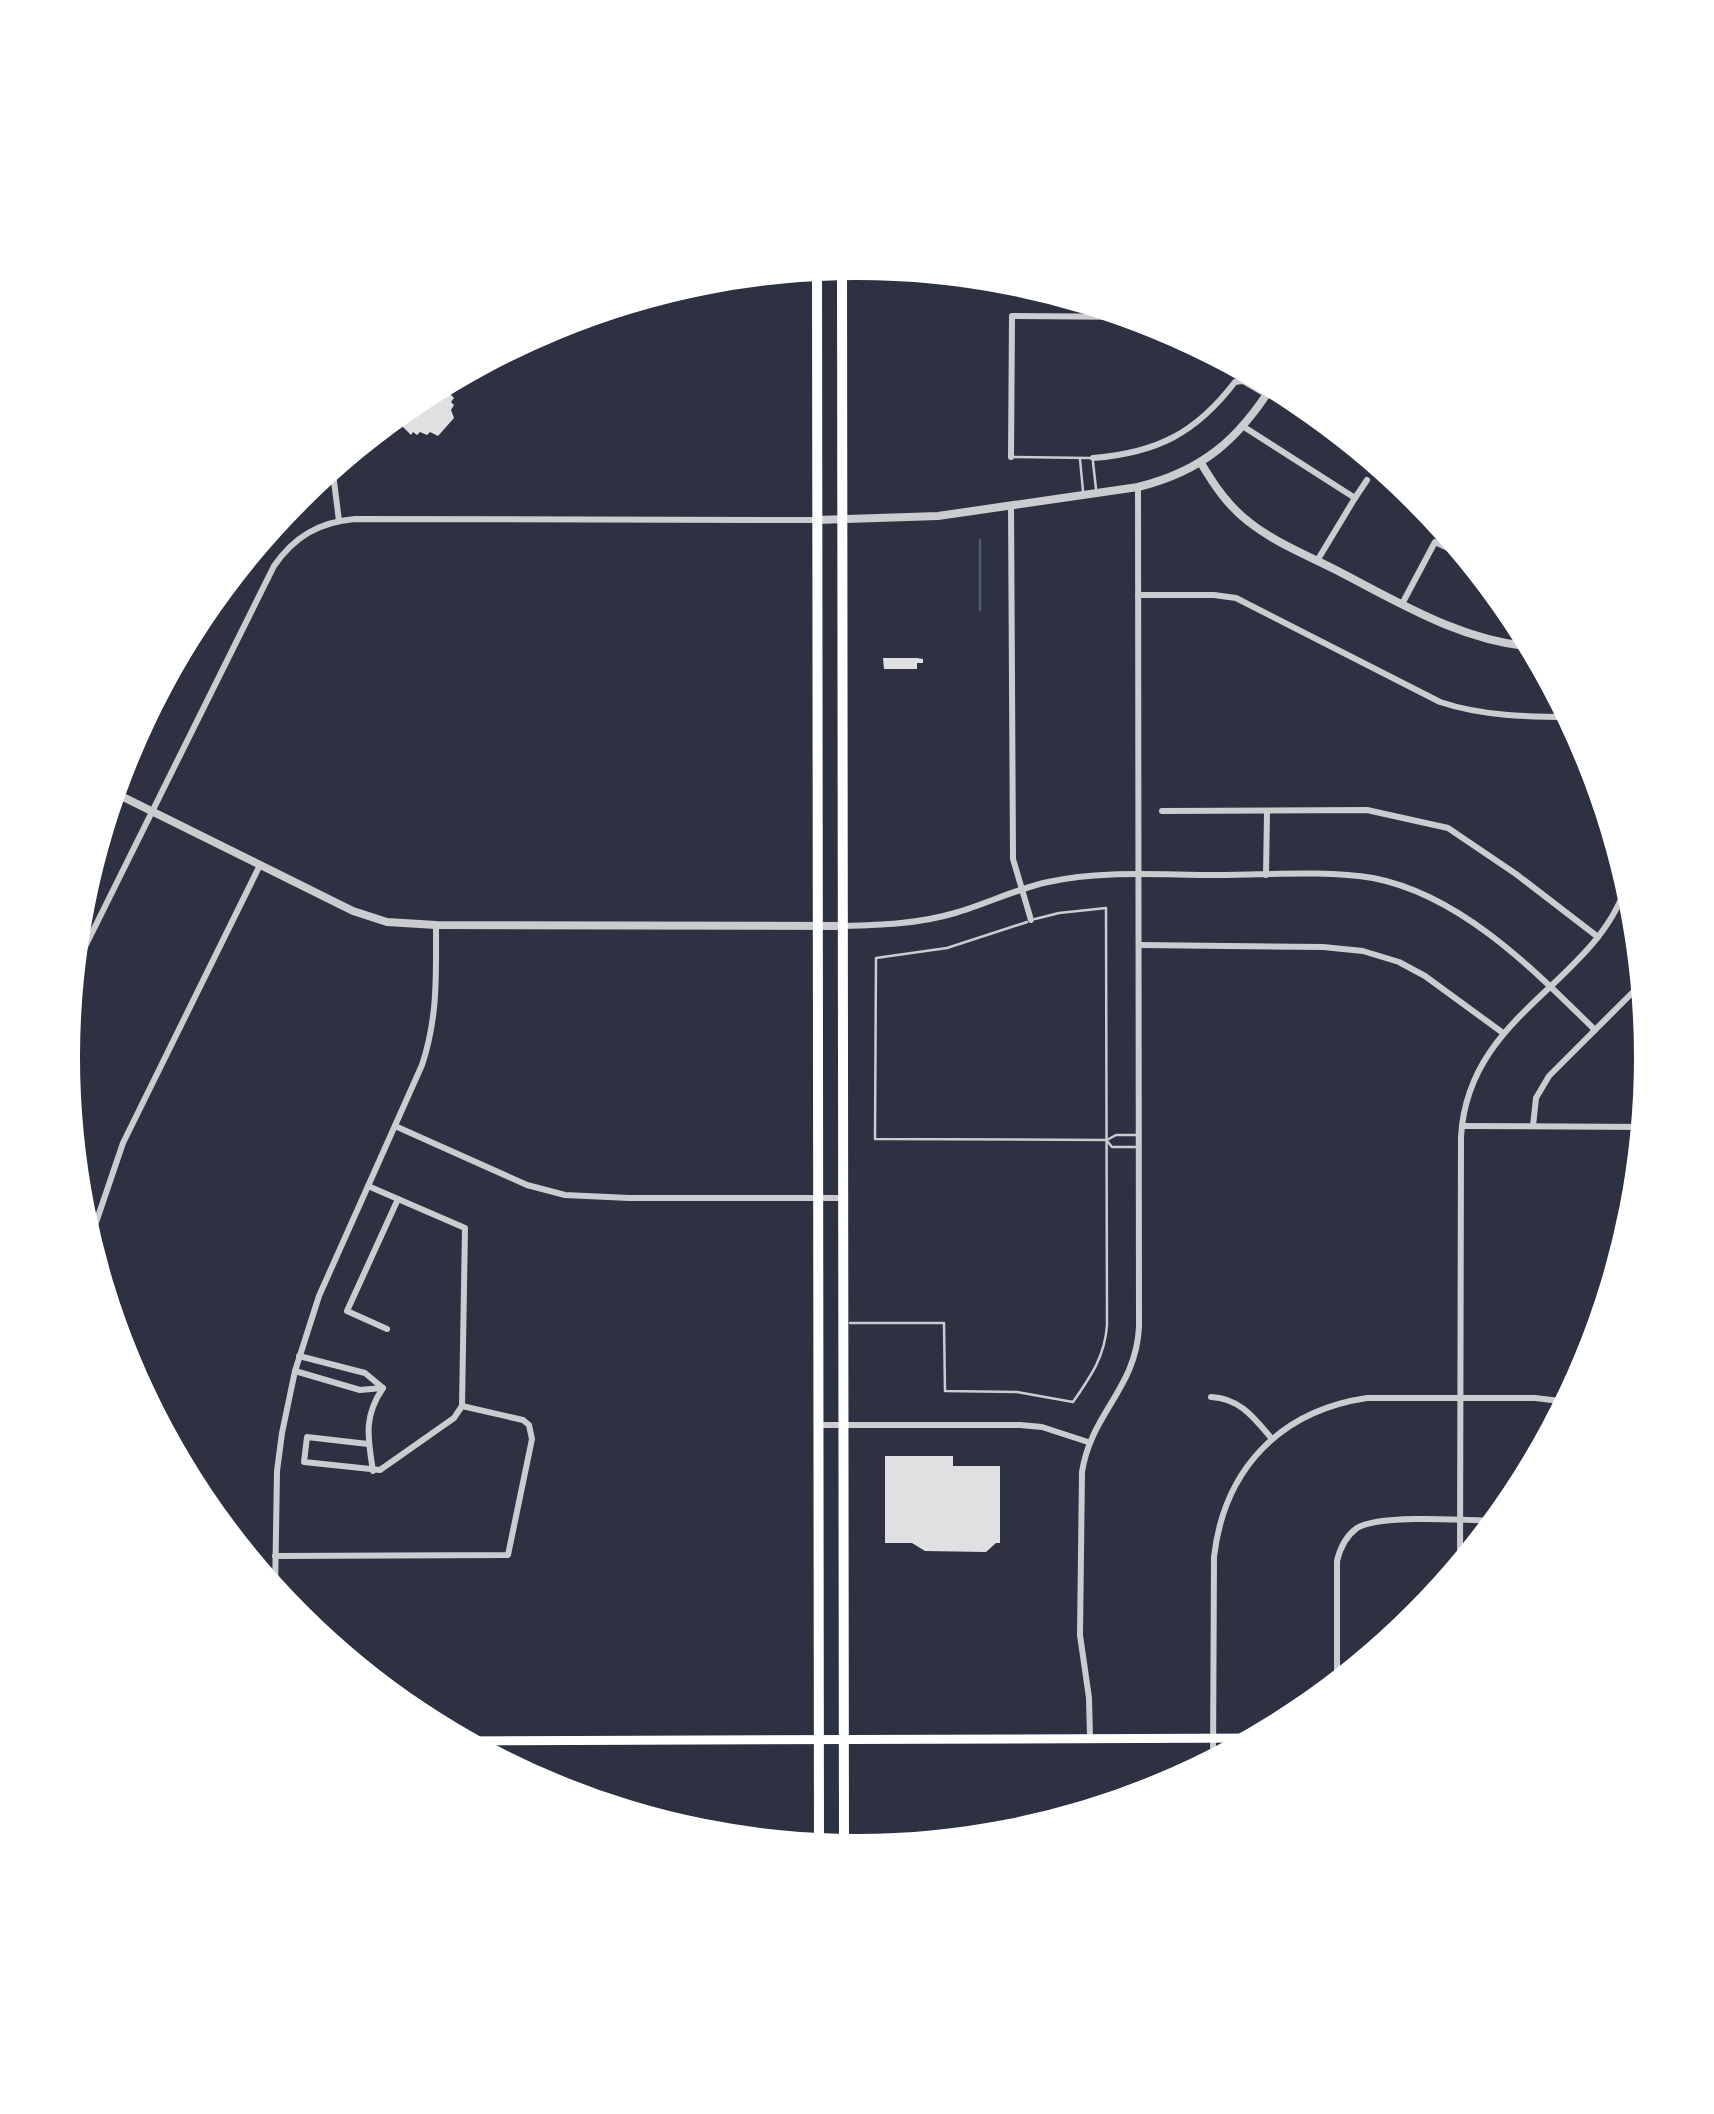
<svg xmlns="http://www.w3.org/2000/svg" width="1714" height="2114" font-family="Karla,sans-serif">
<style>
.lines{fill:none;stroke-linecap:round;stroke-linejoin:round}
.stream{stroke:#4f5d75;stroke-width:2.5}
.building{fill:#e0e0e3}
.service{stroke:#caccd0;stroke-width:2.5}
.minor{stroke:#caccd0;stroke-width:6}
.tertiary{stroke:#caccd0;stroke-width:8}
.secondary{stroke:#fff;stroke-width:9}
.primary{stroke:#fff;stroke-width:10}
</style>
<rect width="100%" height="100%" fill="#2d3142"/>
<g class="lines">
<path class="stream" d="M980 540V610"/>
</g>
<g class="building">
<path d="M440 383 454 398 451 402 454 405 451 410 454 418 438 436 430 432 427 435 420 432 417 435 413 432 411 435 392 416 416 396Z"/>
<path d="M883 658H917L923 659V663H917V669H884Z"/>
<path d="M885 1456H953V1466H1000V1543H996L986 1552 925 1551 912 1543H885Z"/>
</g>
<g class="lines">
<g class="service">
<path d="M1013 457 1090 458"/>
<path d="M1080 459 1083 491"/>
<path d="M1093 462 1096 489"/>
<path d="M1027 922 947 948 876 958 875 1139 1107 1140 1116 1135H1138"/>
<path d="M1108 1142 1112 1147H1138"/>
<path d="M850 1323H944L945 1391 1017 1392 1073 1402C1091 1376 1105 1356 1107 1325L1106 908 1059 913 1035 919"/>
</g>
<g class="minor">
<path d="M1244 427 1355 498 1317 561"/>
<path d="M1011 457 1012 316 1140 317"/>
<path d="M1093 458C1157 453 1196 433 1235 382L1243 381 1267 395"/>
<path d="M332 465 339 521"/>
<path d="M1355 498 1367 480"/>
<path d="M1011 505 1013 859 1031 920"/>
<path d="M1138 595H1214L1236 598 1440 702C1482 716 1528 717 1572 717"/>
<path d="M1402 604 1435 542 1471 559"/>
<path d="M1162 811 1367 810 1448 828 1516 874 1598 937"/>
<path d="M1266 875 1267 812"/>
<path d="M842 926C880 925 918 924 955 913 986 904 1016 889 1048 882 1102 870 1160 875 1214 875 1263 875 1326 870 1373 878 1461 895 1534 970 1595 1030"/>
<path d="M1139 945 1323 947 1363 951 1399 962 1425 976 1503 1033"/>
<path d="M71 975 274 566C294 537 319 522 355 519L816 520"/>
<path d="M395 1126 527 1185 565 1195 629 1198H843"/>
<path d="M1462 1126 1645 1127"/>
<path d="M1533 1126 1536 1098 1549 1076 1644 981"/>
<path d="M88 1246 123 1143 260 865"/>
<path d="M387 1329 347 1311 398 1199"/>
<path d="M299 1356 365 1373 383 1388"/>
<path d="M295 1371 360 1390 382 1388"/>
<path d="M1211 1397C1240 1398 1255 1419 1272 1439"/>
<path d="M819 1425H1020L1042 1427 1088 1442"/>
<path d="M368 1444 307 1437 304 1462 380 1470 454 1418 462 1406 465 1228 368 1186"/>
<path d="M373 1471C368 1438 363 1417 383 1388"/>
<path d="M275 1556 508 1555 532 1439 529 1425 523 1420 462 1406"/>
<path d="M1460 1569 1461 1137C1468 1010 1600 984 1629 877"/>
<path d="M275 1594 277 1471 282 1433 295 1371 319 1296 422 1065C438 1017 436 975 436 925"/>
<path d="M1337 1686V1561C1340 1548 1346 1536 1357 1528 1379 1514 1469 1520 1499 1521"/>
<path d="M1090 1737 1089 1698 1080 1635 1082 1472C1091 1413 1136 1389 1139 1327L1138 487"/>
<path d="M1213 1763 1214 1557C1224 1470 1279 1411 1367 1398H1535L1569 1402"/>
<path d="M535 1781H550V1790"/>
</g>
<g class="tertiary">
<path d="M1201 463C1214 485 1228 506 1249 522 1274 542 1307 555 1336 570 1400 603 1461 641 1534 647"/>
<path d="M817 520 938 516 1138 487C1203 471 1239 439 1274 383"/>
<path d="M111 791 353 911 387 922 436 925 842 926"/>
</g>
<path class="secondary" d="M459 1741 1261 1738"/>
<g class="primary">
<path d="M842 264 844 1850"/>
<path d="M817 266 819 1848"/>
</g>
</g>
<path d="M0 0H1714V2114H0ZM80 1057a777 777 0 1 1 1554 0a777 777 0 1 1-1554 0Z" fill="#fff" fill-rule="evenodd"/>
</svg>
